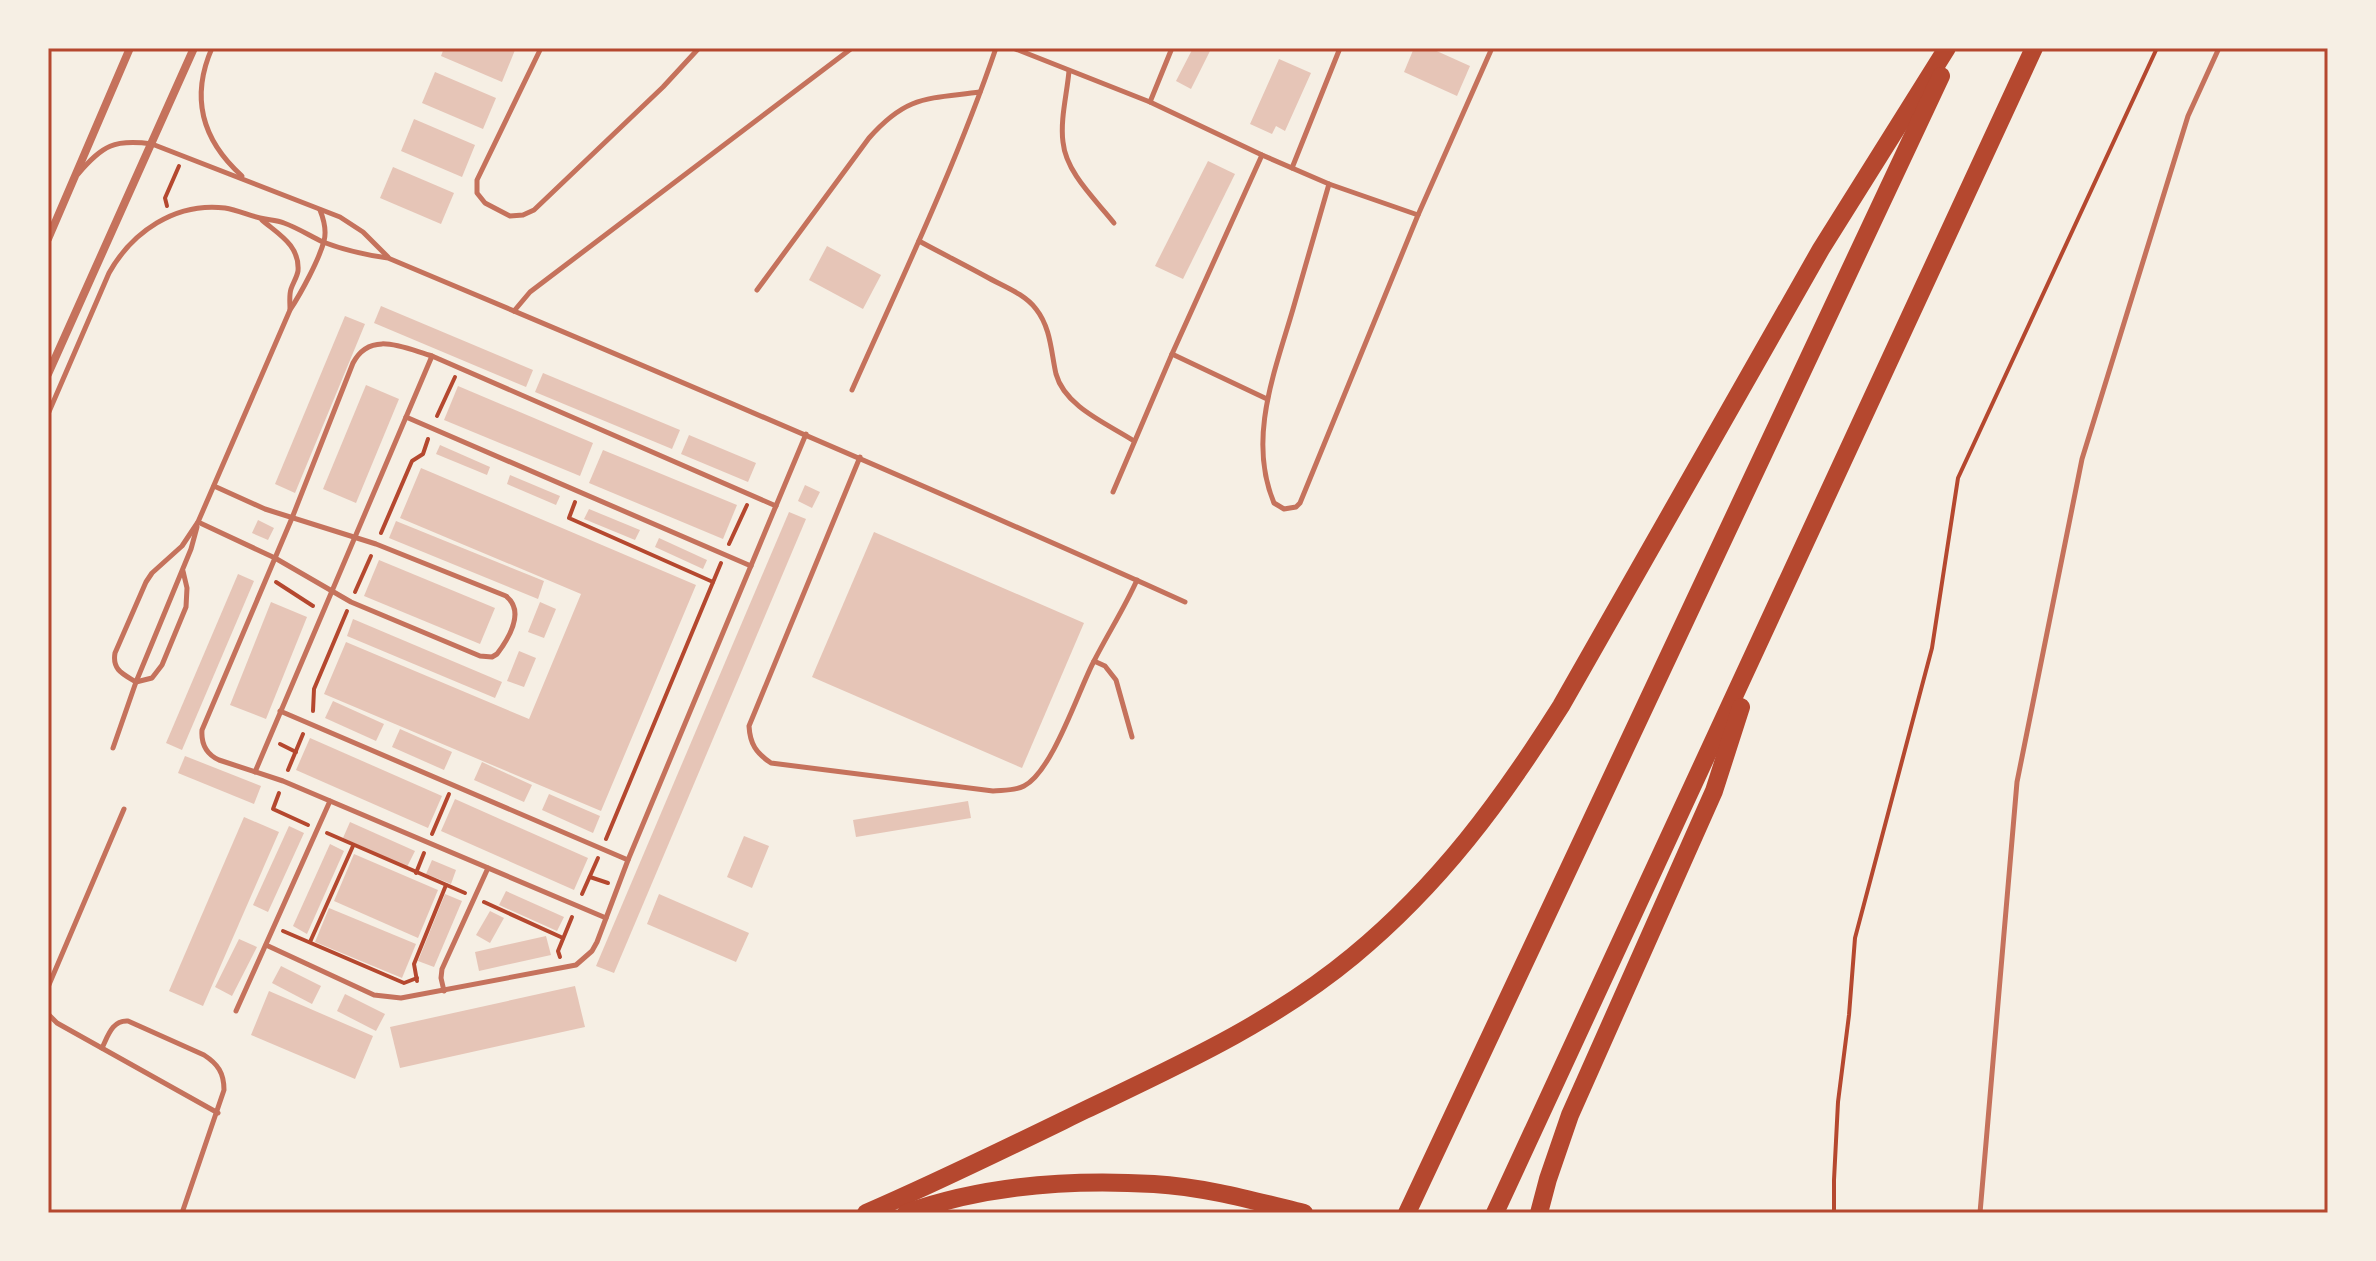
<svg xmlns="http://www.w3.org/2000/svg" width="2376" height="1261" font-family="'Golos Text',sans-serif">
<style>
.building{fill:#e6c5b7}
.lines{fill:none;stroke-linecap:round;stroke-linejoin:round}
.path{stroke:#b5482f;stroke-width:4}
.service{stroke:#c5725c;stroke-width:5}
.minor{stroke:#c5725c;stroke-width:8}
.motorway{stroke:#b5482f;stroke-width:18}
.neatline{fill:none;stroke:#b5482f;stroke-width:3}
</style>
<rect width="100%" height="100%" fill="#f6efe4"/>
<g class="building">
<path d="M444 48H509L515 50 502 82 441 56Z"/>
<path d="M1193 48 1211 49 1191 89 1176 81Z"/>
<path d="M1414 48H1430L1470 66 1457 96 1404 72Z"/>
<path d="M1279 59 1311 73 1285 131 1276 126 1272 134 1250 124Z"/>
<path d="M435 72 496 98 483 129 422 103Z"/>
<path d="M414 119 475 145 462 177 401 151Z"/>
<path d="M1208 161 1235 174 1183 279 1155 266Z"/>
<path d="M393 167 454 193 441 224 380 198Z"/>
<path d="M827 246 881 275 863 309 809 280Z"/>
<path d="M381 306 533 370 526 387 374 323Z"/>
<path d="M345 316 365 324 295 493 275 484Z"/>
<path d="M543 373 680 430 672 449 535 392Z"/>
<path d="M366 385 399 399 356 503 323 489Z"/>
<path d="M458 386 593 443 580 476 444 420Z"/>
<path d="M689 435 756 463 748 482 681 454Z"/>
<path d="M440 445 490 467 487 475 436 454Z"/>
<path d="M603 450 737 505 723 539 589 483Z"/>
<path d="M421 468 696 585 601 811 324 694 346 642 529 719 581 594 400 518Z"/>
<path d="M510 475 560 496 556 505 507 484Z"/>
<path d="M805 485 820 492 812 508 798 501Z"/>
<path d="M589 509 640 530 635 540 584 519Z"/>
<path d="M789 512 806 519 614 973 596 966Z"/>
<path d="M258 520 274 528 268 540 252 533Z"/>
<path d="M396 521 544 581 538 599 389 538Z"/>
<path d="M874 532 1084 623 1022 768 812 677Z"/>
<path d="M659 538 707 560 703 569 655 547Z"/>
<path d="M379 560 495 608 480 644 364 596Z"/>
<path d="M238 574 254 581 182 750 166 743Z"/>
<path d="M271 602 307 617 266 719 230 705Z"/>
<path d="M540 602 556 609 544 638 528 632Z"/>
<path d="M353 619 502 682 495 698 347 636Z"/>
<path d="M519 651 536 658 524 687 507 681Z"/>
<path d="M333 701 384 724 376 741 325 718Z"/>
<path d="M400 729 452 752 444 770 392 747Z"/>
<path d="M310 738 442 796 428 828 296 770Z"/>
<path d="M185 756 261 786 254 804 178 773Z"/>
<path d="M482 762 532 785 524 802 474 780Z"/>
<path d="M549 794 600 816 593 833 542 810Z"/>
<path d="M455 799 588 858 574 890 441 831Z"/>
<path d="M968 801 971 818 856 837 853 820Z"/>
<path d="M244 817 279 832 203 1006 169 991Z"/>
<path d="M350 822 415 851 407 867 343 838Z"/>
<path d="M289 826 304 833 268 912 253 905Z"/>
<path d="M744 836 769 846 752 888 727 877Z"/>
<path d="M330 844 344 851 307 934 293 926Z"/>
<path d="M354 854 438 890 418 938 334 901Z"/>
<path d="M432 860 456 870 451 884 426 874Z"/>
<path d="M506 891 564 917 557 931 499 905Z"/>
<path d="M445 894 462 901 434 967 418 961Z"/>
<path d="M659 894 749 933 736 962 647 924Z"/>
<path d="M329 908 416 944 402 978 315 942Z"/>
<path d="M490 911 504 918 490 943 476 935Z"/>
<path d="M546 936 551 955 479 971 475 952Z"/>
<path d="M239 939 257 947 232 996 215 987Z"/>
<path d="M281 966 321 986 312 1004 272 983Z"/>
<path d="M575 986 585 1027 400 1068 390 1027Z"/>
<path d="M269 991 373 1036 355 1079 251 1035Z"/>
<path d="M345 994 385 1014 376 1031 337 1011Z"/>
</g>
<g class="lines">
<g class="path">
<path d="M167 206 165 198 179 166"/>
<path d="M437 416 455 377"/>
<path d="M575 502 569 518 713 582"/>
<path d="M381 533 412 461 423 454 428 439"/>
<path d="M729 544 747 505"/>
<path d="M276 582 313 606"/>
<path d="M355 592 371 556"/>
<path d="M313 711 314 689 347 611"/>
<path d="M280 744 296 752"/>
<path d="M288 770 303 734"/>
<path d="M279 793 273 809 308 825"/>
<path d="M327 833 465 893"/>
<path d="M432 834 449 794"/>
<path d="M606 839 721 563"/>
<path d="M416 873 424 853"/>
<path d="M590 877 608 883"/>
<path d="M582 894 598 858"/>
<path d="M484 902 563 938"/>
<path d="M283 931 404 983 417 978"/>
<path d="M310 942 353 846"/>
<path d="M560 957 558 951 572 917"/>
<path d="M417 981 414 964 446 885"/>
<path d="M1834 1213V1180L1838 1102 1849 1015 1855 938 1932 648 1958 478 2157 48"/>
</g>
<g class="service">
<path d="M212 48C190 98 202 140 242 176"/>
<path d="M541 48 477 180V193L485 203 510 216 523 215 534 210 663 87 699 48"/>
<path d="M1013 48 1150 102 1262 155 1329 184 1418 215"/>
<path d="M1069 71C1067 94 1060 120 1063 142 1066 173 1096 200 1114 223"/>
<path d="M1150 102 1172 48"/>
<path d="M1292 168 1340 48"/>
<path d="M78 174C103 145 114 139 152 144L340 217 363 232 388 257"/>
<path d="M1329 184C1317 226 1305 267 1293 309 1275 371 1247 439 1274 503L1284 509 1296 507 1300 503 1418 215 1492 48"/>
<path d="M262 220C278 234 300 245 298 271 297 277 293 283 291 289 289 295 290 302 290 309"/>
<path d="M919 241C941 253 963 264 985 276 1002 286 1024 293 1036 309 1051 328 1051 352 1056 374 1065 407 1108 424 1134 441"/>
<path d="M757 290 869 138C907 95 927 99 980 92"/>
<path d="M514 311 530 292 852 48"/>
<path d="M1172 354 1267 399"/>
<path d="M852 390C902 278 956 165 996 48"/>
<path d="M48 414 109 273C132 232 175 202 225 208 237 210 248 215 260 218 268 220 277 220 284 223 298 228 310 236 323 242 344 250 366 255 388 258 655 370 921 483 1185 602"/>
<path d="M406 417 751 566"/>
<path d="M860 457 749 726C750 744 756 753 771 763L993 791C1003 790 1015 791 1024 786 1052 772 1078 692 1093 663 1107 635 1124 609 1137 580"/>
<path d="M1113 492 1172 354 1262 155"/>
<path d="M198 522 275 558 351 602 480 656 492 657 497 654C509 638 525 611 506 596L376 544 265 509 214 486"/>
<path d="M183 571 187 588 186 607 162 665 152 678 136 682C123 674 112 670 115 653L146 582 152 573 182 546 198 522 290 310C301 293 319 260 324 241 327 230 324 220 320 210"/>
<path d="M1094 661 1105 666 1116 680 1132 737"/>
<path d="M280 711 628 860"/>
<path d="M113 748 136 682 191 549 197 527"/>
<path d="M255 772 432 356"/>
<path d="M606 918 283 781 219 760C206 754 201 744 202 730L292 518 353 363C370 330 404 348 432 356L776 506"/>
<path d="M266 945 374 995 401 998 576 965 592 951 597 942 628 860 806 434"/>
<path d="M48 987 124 809"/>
<path d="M444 991 441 978 442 969 488 868"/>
<path d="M236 1011 330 801"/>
<path d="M48 1014 57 1023 218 1113"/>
<path d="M102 1048C108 1036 112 1020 128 1021L204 1055C218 1064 224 1073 224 1090L182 1213"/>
<path d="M1980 1213 2017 782 2082 459 2188 116 2219 48"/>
</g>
<g class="minor">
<path d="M48 239 130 48"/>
<path d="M48 374 194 48"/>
</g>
<g class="motorway">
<path d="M866 1213C940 1181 1013 1145 1085 1110 1179 1065 1272 1023 1353 956 1440 884 1501 801 1561 706L1821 249 1947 48"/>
<path d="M906 1213C985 1185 1071 1179 1154 1184 1205 1187 1255 1201 1304 1213"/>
<path d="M1407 1213 1941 76"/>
<path d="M1495 1213 2034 48"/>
<path d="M1539 1213 1548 1179 1570 1115 1714 791 1741 707"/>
</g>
</g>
<rect width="2376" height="1261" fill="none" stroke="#f6efe4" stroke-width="100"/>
<rect x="50" y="50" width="2276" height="1161" class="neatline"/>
</svg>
